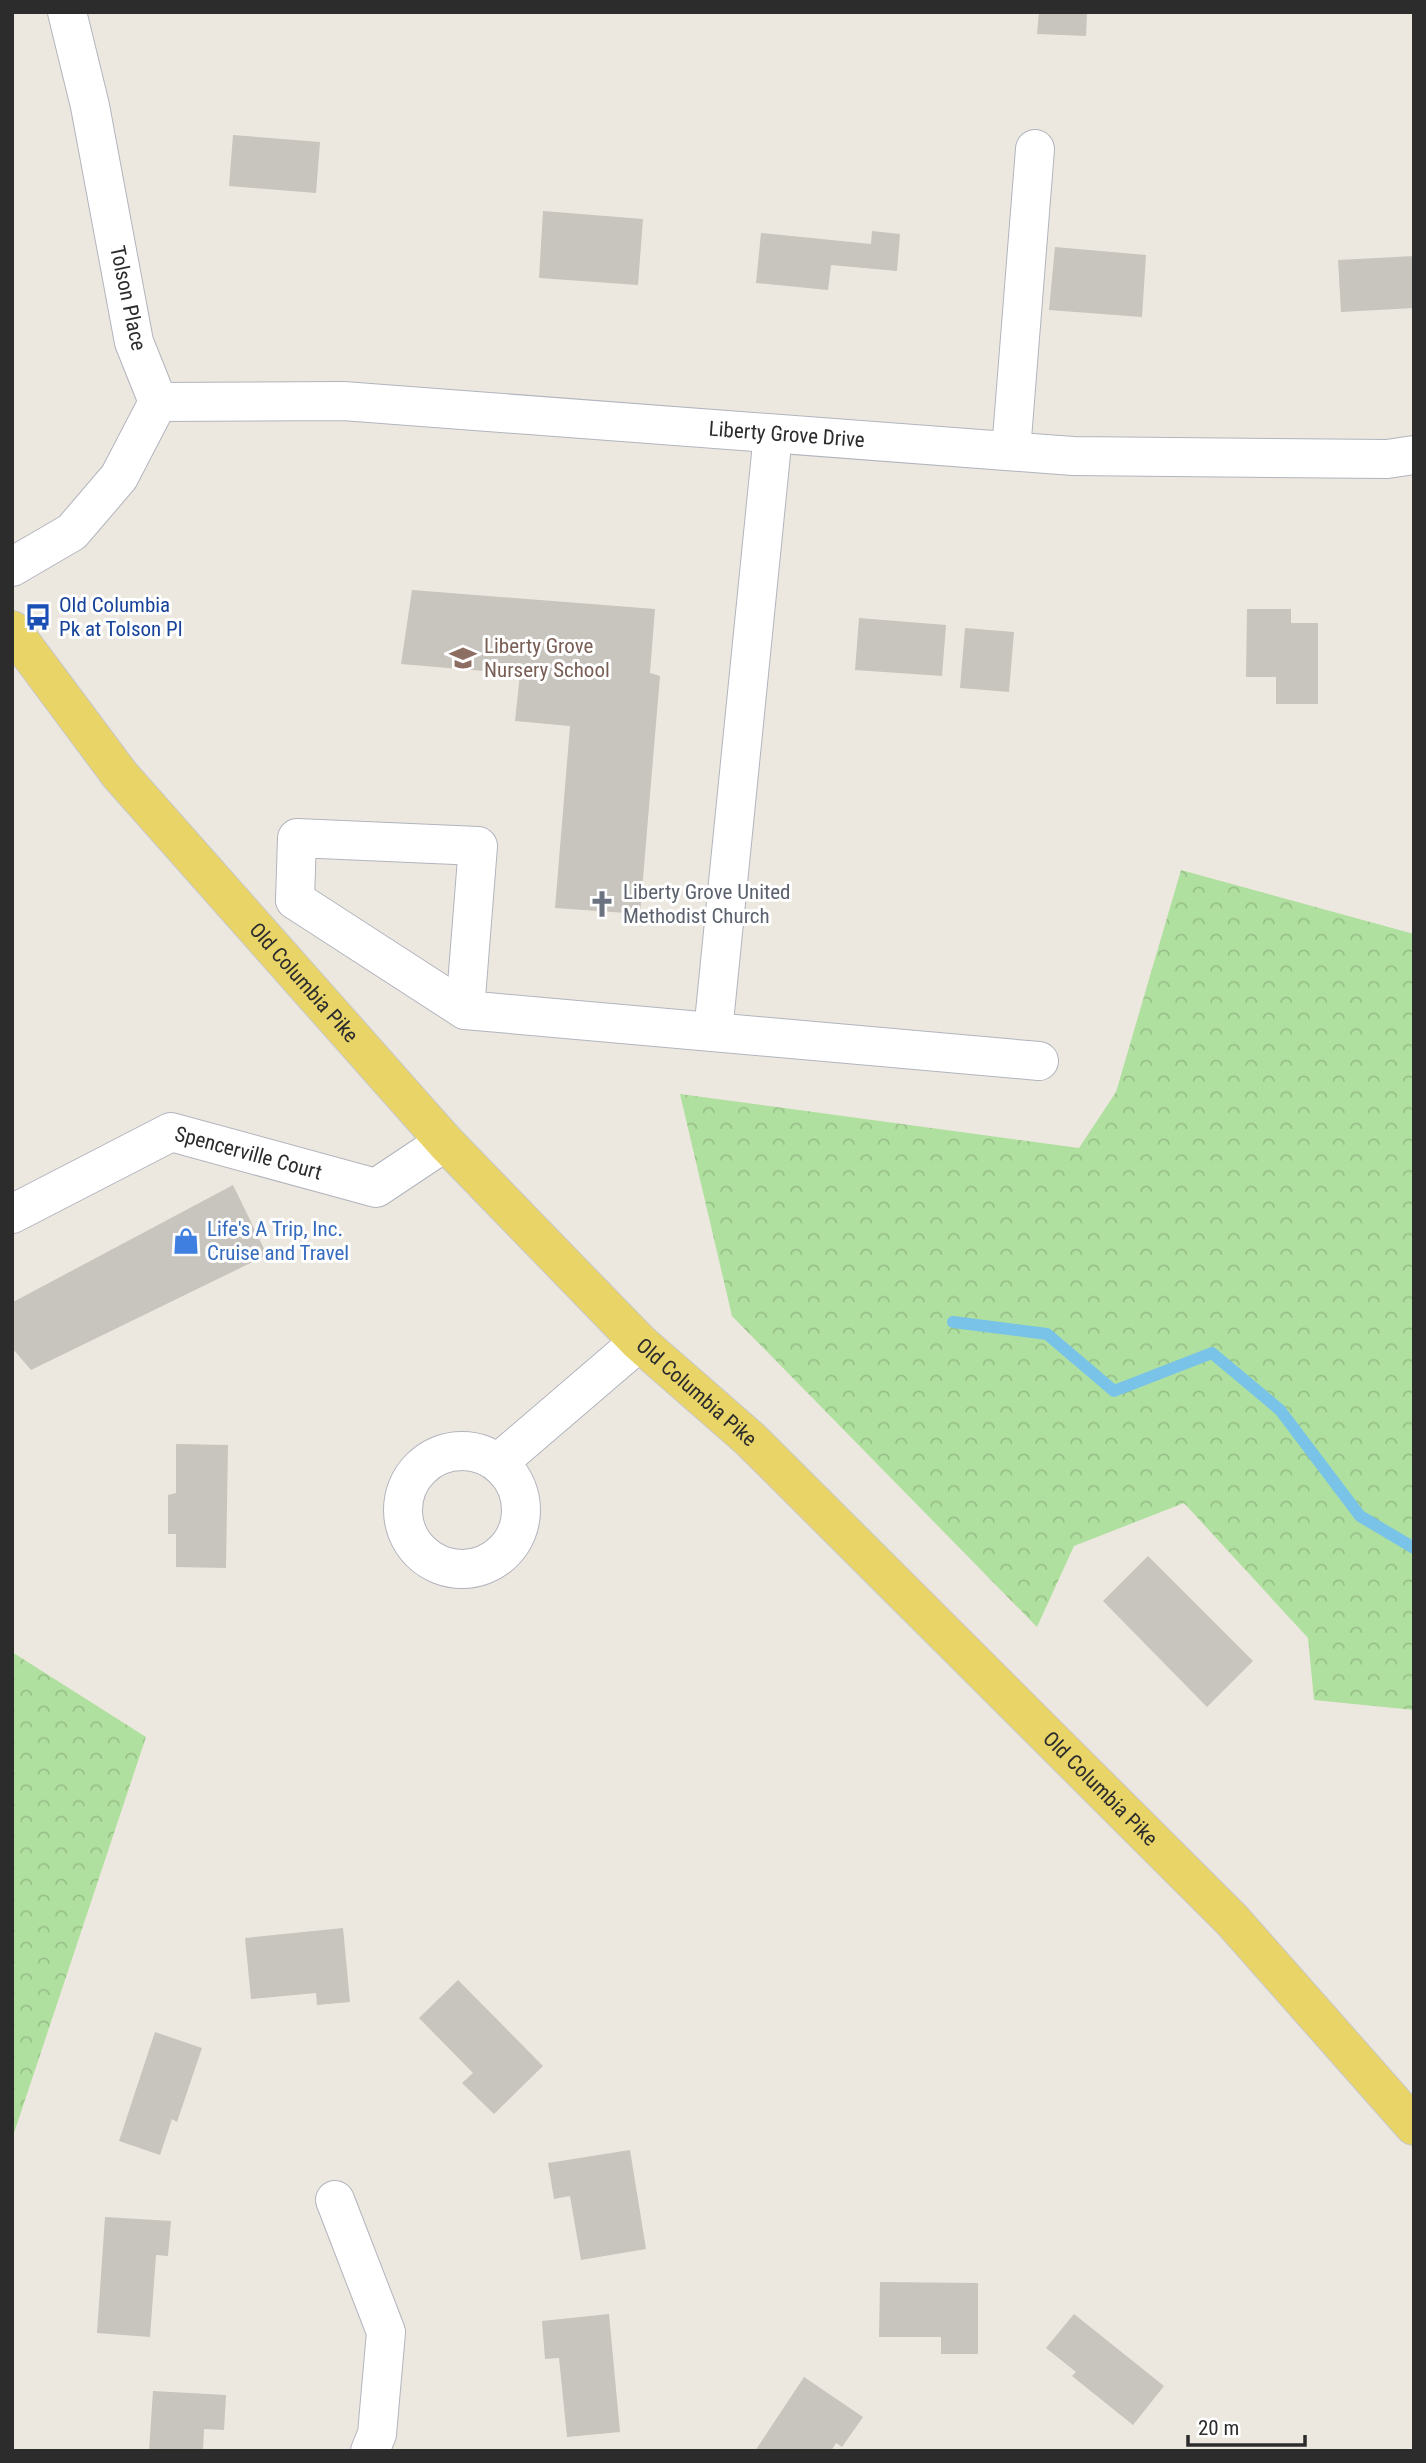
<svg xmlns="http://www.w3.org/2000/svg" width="1426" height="2463" font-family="'Roboto Condensed',sans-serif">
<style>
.forest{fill:url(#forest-crowns)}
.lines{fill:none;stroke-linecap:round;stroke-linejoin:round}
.stream{stroke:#79c3e8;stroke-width:12}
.building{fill:#c8c4be}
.minor-casing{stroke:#b2b4be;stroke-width:40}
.major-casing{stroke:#c8c8c8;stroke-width:40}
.minor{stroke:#fff;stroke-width:38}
.major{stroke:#e9d468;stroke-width:38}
.labels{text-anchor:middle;stroke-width:6;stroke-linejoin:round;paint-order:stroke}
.street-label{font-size:21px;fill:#2c2c2c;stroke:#fff}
.transit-label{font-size:21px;fill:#164399;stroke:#fff;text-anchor:start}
.education-label{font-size:21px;fill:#785e54;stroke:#fff;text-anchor:start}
.worship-label{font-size:21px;fill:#5b616d;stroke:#fff;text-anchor:start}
.shop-label{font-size:21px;fill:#366cbe;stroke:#fff;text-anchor:start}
</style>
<defs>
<pattern id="forest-crowns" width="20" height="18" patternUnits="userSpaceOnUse" patternTransform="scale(1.75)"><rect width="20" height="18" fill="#b0e09f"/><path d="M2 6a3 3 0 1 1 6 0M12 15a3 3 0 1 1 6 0" fill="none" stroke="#98c089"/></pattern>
</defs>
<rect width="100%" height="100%" fill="#ede8df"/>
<g class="forest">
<path d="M1181 870 1414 934V1710L1314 1700 1308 1638 1184 1503 1074 1546 1037 1627 732 1316 680 1094 1079 1148 1116 1092Z"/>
<path d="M12 1652 146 1737 12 2139Z"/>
</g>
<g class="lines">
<path class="stream" d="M953 1322 1047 1334 1114 1391 1212 1353 1280 1410 1360 1516 1414 1548"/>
</g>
<g class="building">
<path d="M1039 12H1087L1086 36 1037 34Z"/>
<path d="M233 135 320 142 316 193 229 186Z"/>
<path d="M543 211 643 219 638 285 539 278Z"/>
<path d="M872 231 900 234 897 271 831 265 828 290 756 283 761 233 871 244Z"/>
<path d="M1055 247 1146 255 1142 317 1049 310Z"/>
<path d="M1414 256V308L1341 312 1338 260Z"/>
<path d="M412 590 655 609 650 673 660 676 640 914 555 908 570 726 515 721 520 674 401 664Z"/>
<path d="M1247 609H1291V623H1318V704H1276V677H1246Z"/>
<path d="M859 618 946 625 942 676 855 670Z"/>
<path d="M965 628 1014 632 1009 692 960 688Z"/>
<path d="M233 1185 267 1255 31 1370 12 1348V1300L15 1301Z"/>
<path d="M176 1444 228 1445 226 1568 176 1567V1534H168V1495L176 1493Z"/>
<path d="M1148 1556 1253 1661 1207 1707 1103 1601Z"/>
<path d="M343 1928 350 2002 317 2005 316 1993 251 1999 245 1938Z"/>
<path d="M458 1980 543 2066 494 2114 462 2083 473 2073 419 2018Z"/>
<path d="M155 2032 202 2048 177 2122 172 2119 160 2155 119 2141Z"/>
<path d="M630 2150 646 2249 581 2260 570 2196 554 2199 548 2163Z"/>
<path d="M105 2217 171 2221 168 2256 156 2255 150 2337 97 2333Z"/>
<path d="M880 2282 978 2283V2354H941V2337H879Z"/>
<path d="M609 2314 620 2432 567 2437 559 2358 545 2359 542 2321Z"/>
<path d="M1074 2314 1164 2386 1133 2425 1072 2376 1076 2372 1046 2348Z"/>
<path d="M804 2377 863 2417 842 2447 836 2443 831 2451H755Z"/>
<path d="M153 2391 226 2395 224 2430 204 2429 203 2451H149Z"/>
</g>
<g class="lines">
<defs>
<g id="minor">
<path id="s1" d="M158 402 343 401 1073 456 1387 459 1414 455"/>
<path d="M1011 451 1035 149"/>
<path d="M12 567 72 532 119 477 158 402 134 342 90 106 67 12"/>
<path d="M295 900 465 1010 1039 1061"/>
<path d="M295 900 297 838 478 846 465 1010"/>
<path d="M713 1032 773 434"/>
<path id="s2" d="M12 1214 171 1132 376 1188 445 1142"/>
<circle cx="462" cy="1510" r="59"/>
<path d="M499 1462 639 1342"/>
<path d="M335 2200 386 2332 377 2434 370 2451"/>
</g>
<g id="major">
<path id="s3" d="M12 630 120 775 445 1142 639 1342 751 1440 1232 1920 1414 2126"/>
</g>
</defs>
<use href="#minor" class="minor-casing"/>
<use href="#major" class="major-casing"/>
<use href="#minor" class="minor"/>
<use href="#major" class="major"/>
</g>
<defs>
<symbol id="bus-bare" viewBox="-9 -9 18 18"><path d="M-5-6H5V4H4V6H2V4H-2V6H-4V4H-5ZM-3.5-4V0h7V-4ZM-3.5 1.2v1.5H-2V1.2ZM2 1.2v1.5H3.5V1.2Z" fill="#1a4fb4" stroke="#fff" stroke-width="2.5" paint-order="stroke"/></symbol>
<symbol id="school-bare" viewBox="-9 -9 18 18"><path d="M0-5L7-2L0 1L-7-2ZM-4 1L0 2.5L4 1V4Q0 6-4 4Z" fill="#8d6e63" stroke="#fff" stroke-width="2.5" paint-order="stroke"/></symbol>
<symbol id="church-bare" viewBox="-9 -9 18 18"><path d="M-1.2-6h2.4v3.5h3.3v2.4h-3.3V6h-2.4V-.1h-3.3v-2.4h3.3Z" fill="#6b7280" stroke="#fff" stroke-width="2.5" paint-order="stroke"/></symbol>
<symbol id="shop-bare" viewBox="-9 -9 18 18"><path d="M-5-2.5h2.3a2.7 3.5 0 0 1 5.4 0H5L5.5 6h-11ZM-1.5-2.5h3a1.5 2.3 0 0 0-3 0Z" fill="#3f7fe0" stroke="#fff" stroke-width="2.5" paint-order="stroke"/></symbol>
</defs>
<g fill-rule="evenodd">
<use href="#bus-bare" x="19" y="598" width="38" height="38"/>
<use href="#school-bare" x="444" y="639" width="38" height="38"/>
<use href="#church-bare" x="583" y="885" width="38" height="38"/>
<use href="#shop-bare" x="167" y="1222" width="38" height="38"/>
</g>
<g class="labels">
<g class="street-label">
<text transform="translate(128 298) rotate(78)" y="7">Tolson Place</text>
<text dy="7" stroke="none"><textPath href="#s1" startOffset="630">Liberty Grove Drive</textPath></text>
<text dy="7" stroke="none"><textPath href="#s3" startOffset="458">Old Columbia Pike</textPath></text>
<text dy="7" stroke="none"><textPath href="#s2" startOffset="259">Spencerville Court</textPath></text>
<text dy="7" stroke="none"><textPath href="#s3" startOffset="1026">Old Columbia Pike</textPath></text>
<text dy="7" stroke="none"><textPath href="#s3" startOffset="1592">Old Columbia Pike</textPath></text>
</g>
<g class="transit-label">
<text x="59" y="612">Old Columbia<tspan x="59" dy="24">Pk at Tolson Pl</tspan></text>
</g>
<g class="education-label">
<text x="484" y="653">Liberty Grove<tspan x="484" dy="24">Nursery School</tspan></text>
</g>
<g class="worship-label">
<text x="623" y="899">Liberty Grove United<tspan x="623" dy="24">Methodist Church</tspan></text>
</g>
<g class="shop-label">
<text x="207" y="1236">Life's A Trip, Inc.<tspan x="207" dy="24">Cruise and Travel</tspan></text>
</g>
</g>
<rect width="1426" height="2463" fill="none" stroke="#2c2c2c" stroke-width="28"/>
<path d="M1188 2435v10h117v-10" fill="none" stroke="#2c2c2c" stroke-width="3.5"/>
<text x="1198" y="2435" font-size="21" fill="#2c2c2c" stroke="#ffffff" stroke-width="5" paint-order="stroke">20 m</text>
</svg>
